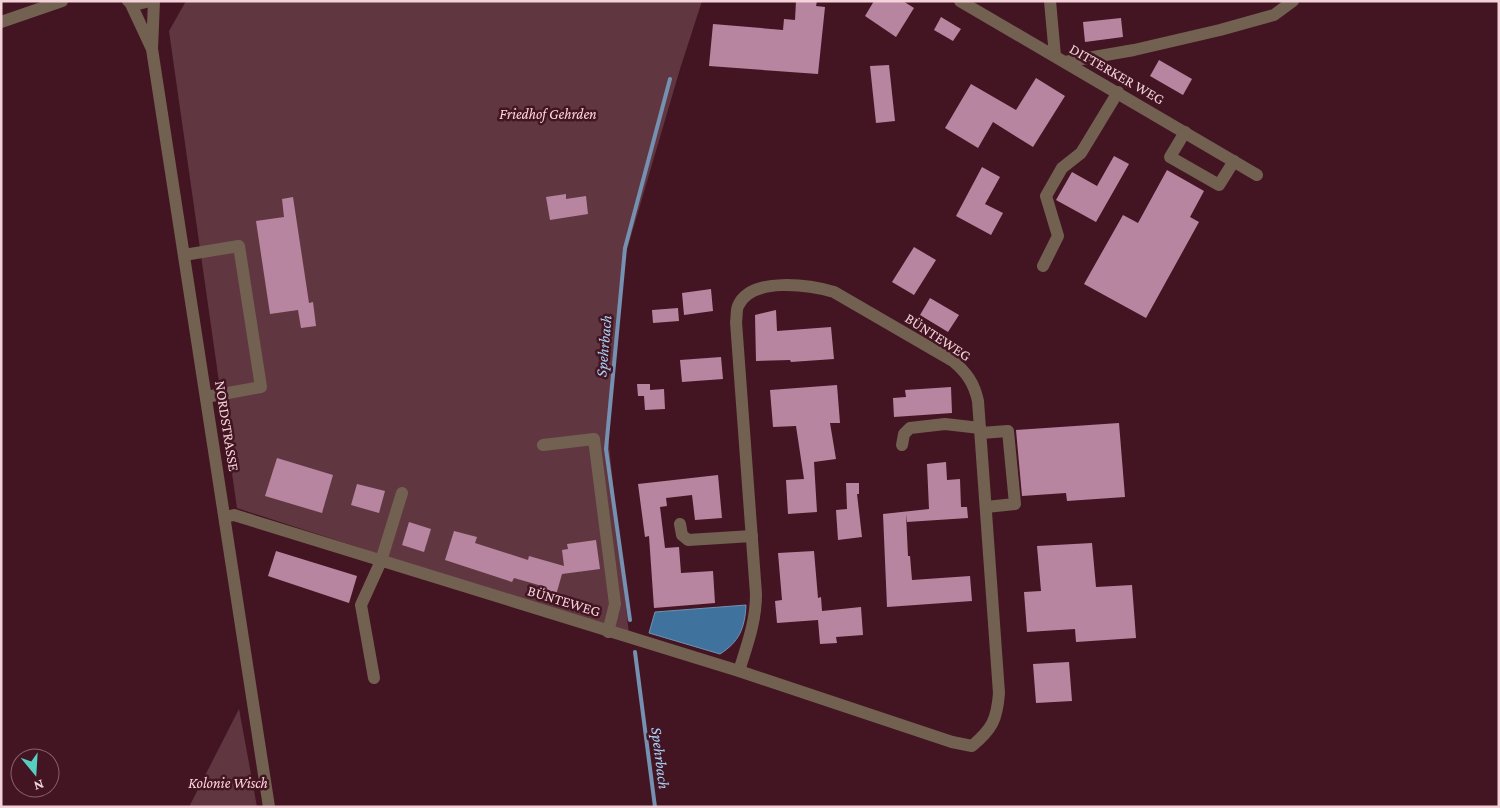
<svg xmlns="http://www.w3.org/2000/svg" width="1500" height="808" font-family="'Crimson Pro',serif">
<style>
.green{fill:#603740}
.water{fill:#3f739e;stroke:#7590b0}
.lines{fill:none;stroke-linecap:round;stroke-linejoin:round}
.stream{stroke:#7590b0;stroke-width:4}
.building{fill:#b885a1}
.minor{stroke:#726151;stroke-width:12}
.labels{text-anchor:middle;stroke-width:5;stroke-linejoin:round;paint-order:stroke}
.street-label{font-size:15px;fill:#f3d3d9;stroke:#431522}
.park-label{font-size:15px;font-style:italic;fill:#fdd4dc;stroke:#431522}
.water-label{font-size:16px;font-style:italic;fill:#a8d3fa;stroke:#431522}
</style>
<rect width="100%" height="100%" fill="#431522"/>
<g class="green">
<path d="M186 1H702L680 69 626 253 607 427 629 635 237 508 169 31Z"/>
<path d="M239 709 257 807H189Z"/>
</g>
<path class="water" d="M746 605C745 628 739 642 720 654L649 633 655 612Z"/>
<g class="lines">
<g class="stream">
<path d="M630 620 606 449 625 248 670 79"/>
<path d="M635 652 655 807"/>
</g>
</g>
<g class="building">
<path d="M796 1H817L816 6 825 7 818 74 709 66 713 24 783 30 784 19 795 20Z"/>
<path d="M874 1H903L914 8 896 37 865 16Z"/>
<path d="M941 17 961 29 953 41 934 30Z"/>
<path d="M1121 18 1123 37 1085 42 1083 22Z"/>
<path d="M1159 60 1192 79 1183 95 1150 76Z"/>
<path d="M889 65 895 121 876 123 870 66Z"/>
<path d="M1036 78 1065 96 1033 147 993 122 978 148 945 128 971 84 1016 110Z"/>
<path d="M1114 156 1129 164 1096 222 1056 200 1072 172 1097 186Z"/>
<path d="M982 167 1000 177 985 204 1003 213 991 235 956 216Z"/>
<path d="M1167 170 1204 191 1190 217 1199 222 1146 318 1084 284 1123 215 1138 223Z"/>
<path d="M566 194V199L586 196 588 214 550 220 546 197Z"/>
<path d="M293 197 309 303 313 302 316 326 301 328 298 310 270 314 256 221 284 217 282 199Z"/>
<path d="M914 247 936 260 914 295 892 282Z"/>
<path d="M711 289 713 311 684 315 682 293Z"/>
<path d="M930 298 959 315 948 332 920 315Z"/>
<path d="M678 308 679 321 653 323 652 310Z"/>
<path d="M776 310 777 331 831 327 834 359 791 362 790 360 756 361 755 315Z"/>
<path d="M721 357 723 379 682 382 680 360Z"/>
<path d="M637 384H650V390L664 389 665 409 645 410 644 396H638Z"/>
<path d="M837 385 840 423H830L836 459 814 462 817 512 788 514 786 480 804 479 796 426 773 427 770 390Z"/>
<path d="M951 387 952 413 894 417 893 398 906 397 905 390Z"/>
<path d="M1119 423 1125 497 1067 501 1066 493 1022 496 1016 430Z"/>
<path d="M277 458 333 475 322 513 265 496Z"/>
<path d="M946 462 947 480 960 479 961 507H967L968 518 907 522 906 514 908 556H910L912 580 970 576 972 601 887 607 883 514 929 509 927 464Z"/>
<path d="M718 475 722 518 695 520 692 495 666 498 667 506 660 507 665 548 679 547 681 573 713 571 715 603 654 608 649 536 645 537 638 484Z"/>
<path d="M846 483H859V494H857L862 537 838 540 836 510 847 509Z"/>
<path d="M357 484 385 491 379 513 351 505Z"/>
<path d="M409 522 431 529 424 552 402 545Z"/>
<path d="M454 531 477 537 475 543 528 560 529 556 564 566 562 550 568 549 567 544 596 540 600 569 562 574 556 595 540 590 542 586 514 578 512 582 445 560Z"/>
<path d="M1092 543 1096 587 1132 585 1136 638 1076 642 1075 629 1027 632 1024 592 1041 591 1037 546Z"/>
<path d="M276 551 357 576 349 603 268 576Z"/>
<path d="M814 551 818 598 821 597 822 611 861 607 863 635 836 637 837 643 820 644 818 620 777 623 775 601 782 600 778 553Z"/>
<path d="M1069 662 1072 701 1036 703 1033 664Z"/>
</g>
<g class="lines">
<g class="minor">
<path d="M128 1 138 4 150 1"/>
<path d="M154 1 152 49 269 807"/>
<path d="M960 1 1257 175"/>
<path d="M1050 1 1055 56"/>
<path d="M130 2 151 47"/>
<path d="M1 22 62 1"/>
<path d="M1065 62 1134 50 1220 30 1274 15 1293 1"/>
<path d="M1185 132 1170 157 1219 185 1234 161"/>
<path d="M184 255 239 246 261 387 206 397"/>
<path d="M1043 266 1058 236 1046 196 1062 168 1081 153 1118 92"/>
<path d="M981 433 1008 431 1015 504 986 507"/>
<path d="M543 445 594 439 615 604 608 632"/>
<path d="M902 445 904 434 910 428 945 424 980 428"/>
<path d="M225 517 234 515 739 671 952 742 972 746C992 729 997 720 999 693L978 401C974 383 967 373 953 361L834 292C810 285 751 276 738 306 736 311 737 317 736 322L756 594C756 622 747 645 739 671"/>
<path d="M680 524 682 535 688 540 752 536"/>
<path d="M374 678 361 605 381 561 402 493"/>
</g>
</g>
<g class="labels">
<g class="street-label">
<text transform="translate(1117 74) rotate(30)" y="5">DITTERKER WEG</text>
<text transform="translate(938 337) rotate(33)" y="5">BÜNTEWEG</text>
<text transform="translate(227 426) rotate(81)" y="5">NORDSTRASSE</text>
<text transform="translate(564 601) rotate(17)" y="5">BÜNTEWEG</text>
</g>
<g class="park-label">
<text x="548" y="119">Friedhof Gehrden</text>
<text x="228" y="788">Kolonie Wisch</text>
</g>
<g class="water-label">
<text transform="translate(603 346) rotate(-85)" y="6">Spehrbach</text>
<text transform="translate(661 758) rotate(83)" y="6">Spehrbach</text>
</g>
</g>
<rect width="1500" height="808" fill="none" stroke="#f3d3d9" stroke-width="5"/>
<g transform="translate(35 773) rotate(162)"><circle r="24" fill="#431522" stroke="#89616b"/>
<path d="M0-4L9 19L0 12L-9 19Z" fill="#58cec1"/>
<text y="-8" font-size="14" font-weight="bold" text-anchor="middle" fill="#f3d3d9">N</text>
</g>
</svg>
